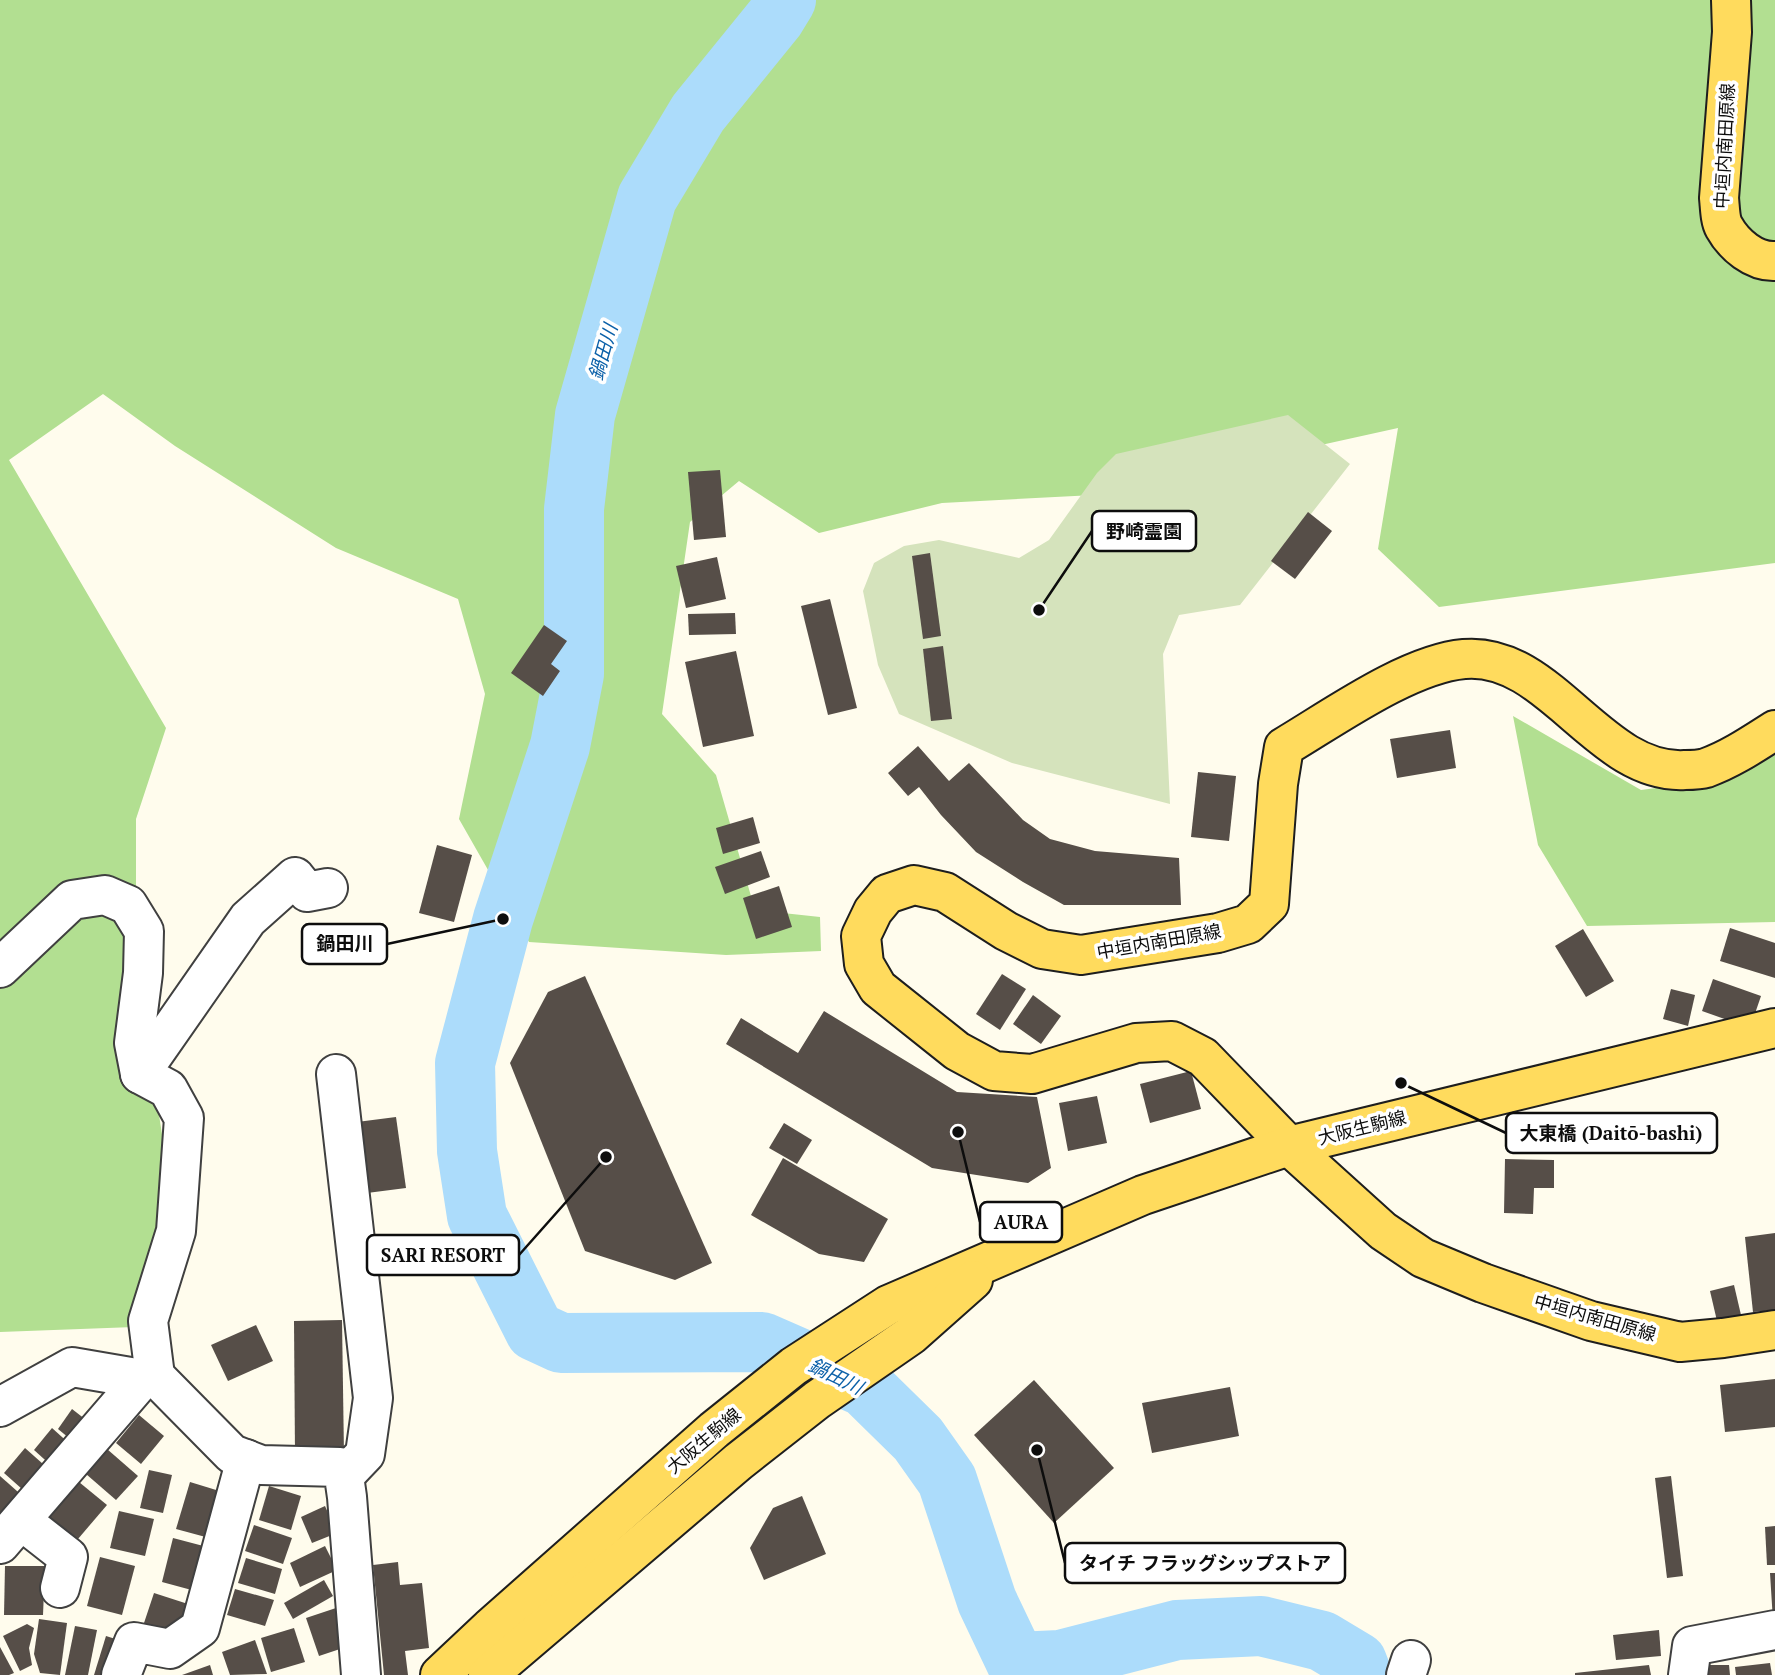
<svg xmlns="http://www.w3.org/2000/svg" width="1775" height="1675" font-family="'PT Serif','Noto Sans JP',serif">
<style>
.forest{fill:#b2df91}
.cemetery{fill:#d5e3bc}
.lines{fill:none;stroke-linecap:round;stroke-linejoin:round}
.river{stroke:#acdcfb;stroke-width:60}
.building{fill:#564e48}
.minor-casing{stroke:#404040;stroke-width:42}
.major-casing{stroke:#1e1e1e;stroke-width:42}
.minor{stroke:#fff;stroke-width:38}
.major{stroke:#ffdb5d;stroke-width:38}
.labels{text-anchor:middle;stroke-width:7;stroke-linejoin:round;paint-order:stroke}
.street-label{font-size:18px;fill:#0d0d0d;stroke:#fff}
.water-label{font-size:19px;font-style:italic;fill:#0c61a9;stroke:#fff}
.leader{fill:none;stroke:#0d0d0d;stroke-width:2.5}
.callout-dot{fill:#0d0d0d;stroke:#fff;stroke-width:2.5}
.callout{fill:#fff;stroke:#0d0d0d;stroke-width:2.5}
.callout-label{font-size:19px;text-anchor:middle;font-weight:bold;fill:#0d0d0d}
</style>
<rect width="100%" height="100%" fill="#fffced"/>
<g class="forest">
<path d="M0 0H1775V563L1439 607 1378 549 1398 428 1094 495 942 503 819 533 739 481 690 522 662 714 716 775 755 910 820 917 821 951 726 955 529 942 459 819 485 694 458 599 336 548 175 446 103 394 9 460 166 728 136 819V963L168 1174 134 1327 0 1332Z"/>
<path d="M1513 716 1641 790 1717 780 1775 746V922L1587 926 1538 845Z"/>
</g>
<path class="cemetery" d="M1288 415 1350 464 1240 605 1179 615 1163 654 1170 804 1012 763 899 714 878 665 863 591 874 563 904 546 939 540 1019 558 1049 540 1097 473 1116 454Z"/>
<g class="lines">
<path class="river" d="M786 0 775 18 698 113 647 198 585 415 574 509V674L560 746 503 919 465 1063 467 1151 477 1216 535 1331 561 1343 762 1342 865 1387 918 1439 947 1480 987 1601 1016 1662 1060 1660 1177 1630 1261 1626 1322 1641 1357 1662 1362 1675"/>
</g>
<g class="building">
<path d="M720 470 726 537 694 540 688 472Z"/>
<path d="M1308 512 1332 531 1295 579 1271 561Z"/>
<path d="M930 553 941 636 923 639 912 556Z"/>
<path d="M717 557 726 599 686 608 676 566Z"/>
<path d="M830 599 857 708 828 715 801 606Z"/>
<path d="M735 613 736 634 689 635 688 614Z"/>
<path d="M544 625 567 641 551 664 560 671 543 696 511 673Z"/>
<path d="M943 646 952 719 931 721 923 649Z"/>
<path d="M736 651 754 736 703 747 685 662Z"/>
<path d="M1450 730 1456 768 1397 778 1390 739Z"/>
<path d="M918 746 949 781 969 763 1023 820 1050 839 1095 851 1179 858 1181 905H1064L1023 882 976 852 941 815 919 787 908 796 888 773Z"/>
<path d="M1198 772 1236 776 1229 841 1191 837Z"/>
<path d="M753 817 760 843 723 854 716 828Z"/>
<path d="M437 845 472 855 454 922 419 913Z"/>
<path d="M761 851 770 877 725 894 715 867Z"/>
<path d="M779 886 792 927 756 939 743 898Z"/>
<path d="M1730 928 1775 943V978L1720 961Z"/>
<path d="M1583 929 1614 981 1586 997 1555 946Z"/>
<path d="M1002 974 1026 989 1000 1030 976 1014Z"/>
<path d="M585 976 712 1263 675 1280 585 1251 510 1063 548 992Z"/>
<path d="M1713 979 1761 996 1750 1028 1702 1011Z"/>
<path d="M1671 989 1695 995 1688 1026 1663 1019Z"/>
<path d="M1033 995 1061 1016 1041 1044 1013 1024Z"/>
<path d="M824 1011 957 1092 1037 1097 1051 1168 1028 1183 932 1168 726 1044 741 1018 798 1053Z"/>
<path d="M1191 1071 1201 1109 1150 1123 1140 1084Z"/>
<path d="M1097 1096 1107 1143 1068 1151 1059 1103Z"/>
<path d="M396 1117 406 1188 367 1193 357 1122Z"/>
<path d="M784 1123 812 1140 797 1164 769 1148Z"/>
<path d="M783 1158 888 1219 864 1262 819 1254 751 1215Z"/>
<path d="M1505 1159 1554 1160V1188H1534L1533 1214 1504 1213Z"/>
<path d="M1775 1233V1310L1753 1312 1745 1237Z"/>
<path d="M1734 1285 1741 1315 1717 1321 1710 1291Z"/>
<path d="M342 1320 344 1455H295L294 1321Z"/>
<path d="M256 1325 273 1361 228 1381 211 1345Z"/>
<path d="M1775 1379V1427L1725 1432 1720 1385Z"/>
<path d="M1034 1380 1114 1468 1054 1523 974 1435Z"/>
<path d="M1230 1387 1239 1436 1152 1453 1142 1403Z"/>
<path d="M72 1409 90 1423 75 1443 58 1429Z"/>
<path d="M139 1415 164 1436 141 1464 116 1443Z"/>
<path d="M52 1428 72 1446 54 1468 34 1450Z"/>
<path d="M25 1448 52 1472 31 1497 4 1473Z"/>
<path d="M107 1449 138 1476 116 1500 86 1474Z"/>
<path d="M149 1470 172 1475 163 1513 140 1508Z"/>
<path d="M0 1476 26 1499 0 1515Z"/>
<path d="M1671 1476 1683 1576 1667 1578 1655 1478Z"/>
<path d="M79 1482 107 1505 72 1546 45 1523Z"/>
<path d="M190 1482 226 1493 213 1539 176 1529Z"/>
<path d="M269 1486 301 1496 291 1530 259 1520Z"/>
<path d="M802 1496 826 1554 764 1580 750 1548 773 1508Z"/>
<path d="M325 1506 337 1533 312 1543 301 1517Z"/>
<path d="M119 1511 154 1519 145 1556 110 1548Z"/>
<path d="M254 1525 292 1538 283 1564 245 1551Z"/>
<path d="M1775 1526V1565H1767L1765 1527Z"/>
<path d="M173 1538 211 1548 199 1592 162 1582Z"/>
<path d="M325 1546 337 1570 300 1587 290 1563Z"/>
<path d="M100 1557 135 1566 122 1615 87 1606Z"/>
<path d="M246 1558 282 1569 275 1594 238 1583Z"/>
<path d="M398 1562 400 1585 422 1583 429 1648 405 1651 408 1675H384L373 1565Z"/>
<path d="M5 1566H45L43 1615H4Z"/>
<path d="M1770 1573H1775V1621H1773Z"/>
<path d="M324 1580 333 1596 293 1619 284 1603Z"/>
<path d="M235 1589 274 1600 265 1626 227 1615Z"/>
<path d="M154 1593 188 1604 176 1638 143 1626Z"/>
<path d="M336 1608 349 1646 319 1656 306 1618Z"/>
<path d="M39 1619 67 1623 60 1675 40 1673 34 1654Z"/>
<path d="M27 1624 34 1628 29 1648 32 1665 20 1671 3 1636Z"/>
<path d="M75 1626 97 1630 88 1675H65Z"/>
<path d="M294 1628 305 1662 271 1672 261 1638Z"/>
<path d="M1659 1630 1661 1656 1616 1660 1613 1635Z"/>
<path d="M106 1636 125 1642 115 1675H94Z"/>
<path d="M255 1640 267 1674 230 1675 222 1652Z"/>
<path d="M0 1647 14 1673 9 1675H0Z"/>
<path d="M1770 1663 1772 1675H1736L1735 1667Z"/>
<path d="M210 1665 213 1675H182Z"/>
<path d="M1649 1665 1651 1675H1575V1673Z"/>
<path d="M1702 1665H1729L1730 1675H1702Z"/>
</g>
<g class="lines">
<defs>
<g id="minor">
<path d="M0 968 72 900 105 895 128 905 144 931 143 973 134 1043 140 1074"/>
<path d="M336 1074 373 1398 365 1454 344 1476"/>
<path d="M155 1376 148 1321 176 1231 184 1118 168 1089 140 1074 248 919 295 877 307 892 328 888"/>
<path d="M0 1407 72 1367 142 1379 155 1376 232 1454 261 1465 340 1467 344 1476 347 1497 361 1675"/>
<path d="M22 1521 68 1557 60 1588"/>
<path d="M0 1544 142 1379"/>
<path d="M121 1675 134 1642 170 1649 200 1628 246 1459"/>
<path d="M1406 1675 1411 1660"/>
<path d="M1688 1675 1692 1646 1775 1630"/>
</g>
<g id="major">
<path d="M1731 0 1732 32 1719 198C1720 207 1720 220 1724 227 1734 245 1754 262 1775 261"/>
<path d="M1775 730C1753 744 1731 759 1706 768 1699 770 1691 770 1685 770 1599 775 1550 651 1464 659 1408 664 1333 718 1284 747L1278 784 1269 904 1248 924 1218 933 1081 955 1042 949 1006 931 945 892 914 885 887 894 873 911 861 936 864 964 878 988 957 1051 994 1071 1032 1074 1136 1043 1172 1041 1203 1057 1289 1146 1383 1231 1423 1258 1483 1283 1591 1321 1680 1342 1723 1338 1775 1330"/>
<path d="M440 1675 490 1628 714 1430 794 1366 888 1305 1143 1195 1289 1146 1775 1028"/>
<path d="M488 1675 738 1462 817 1400 911 1335 973 1280"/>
</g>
</defs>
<use href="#minor" class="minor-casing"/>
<use href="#major" class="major-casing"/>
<use href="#minor" class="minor"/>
<use href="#major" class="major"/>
</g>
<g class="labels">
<g class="street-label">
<text transform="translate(1725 146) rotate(-87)" y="6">中垣内南田原線</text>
<text transform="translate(1159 942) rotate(-10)" y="6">中垣内南田原線</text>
<text transform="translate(1362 1128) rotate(-14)" y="6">大阪生駒線</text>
<text transform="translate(1595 1318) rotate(16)" y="6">中垣内南田原線</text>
<text transform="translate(704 1441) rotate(-40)" y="6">大阪生駒線</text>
</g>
<g class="water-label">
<text transform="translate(603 352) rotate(-74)" y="7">鍋田川</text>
<text transform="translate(836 1376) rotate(26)" y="7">鍋田川</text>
</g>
</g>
<path class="leader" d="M1039 610L1092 531M503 919L387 944M1401 1083L1506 1133M958 1132L980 1222M606 1157L519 1255M1037 1450L1065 1563"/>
<g class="callout-dot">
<circle cx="1039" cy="610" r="7"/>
<circle cx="503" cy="919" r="7"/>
<circle cx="1401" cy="1083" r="7"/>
<circle cx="958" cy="1132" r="7"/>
<circle cx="606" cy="1157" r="7"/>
<circle cx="1037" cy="1450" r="7"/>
</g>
<g class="callout">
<rect x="1092" y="511" width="104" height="40" rx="7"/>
<rect x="302" y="924" width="85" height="40" rx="7"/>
<rect x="1506" y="1113" width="211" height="40" rx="7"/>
<rect x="980" y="1202" width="82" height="40" rx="7"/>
<rect x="367" y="1235" width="152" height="40" rx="7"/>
<rect x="1065" y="1543" width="280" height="40" rx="7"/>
</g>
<g class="callout-label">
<text x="1144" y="538">野崎霊園</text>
<text x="345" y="950">鍋田川</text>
<text x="1611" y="1140">大東橋 (Daitō-bashi)</text>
<text x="1021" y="1229">AURA</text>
<text x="443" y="1262">SARI RESORT</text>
<text x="1205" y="1570">タイチ フラッグシップストア</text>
</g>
</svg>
